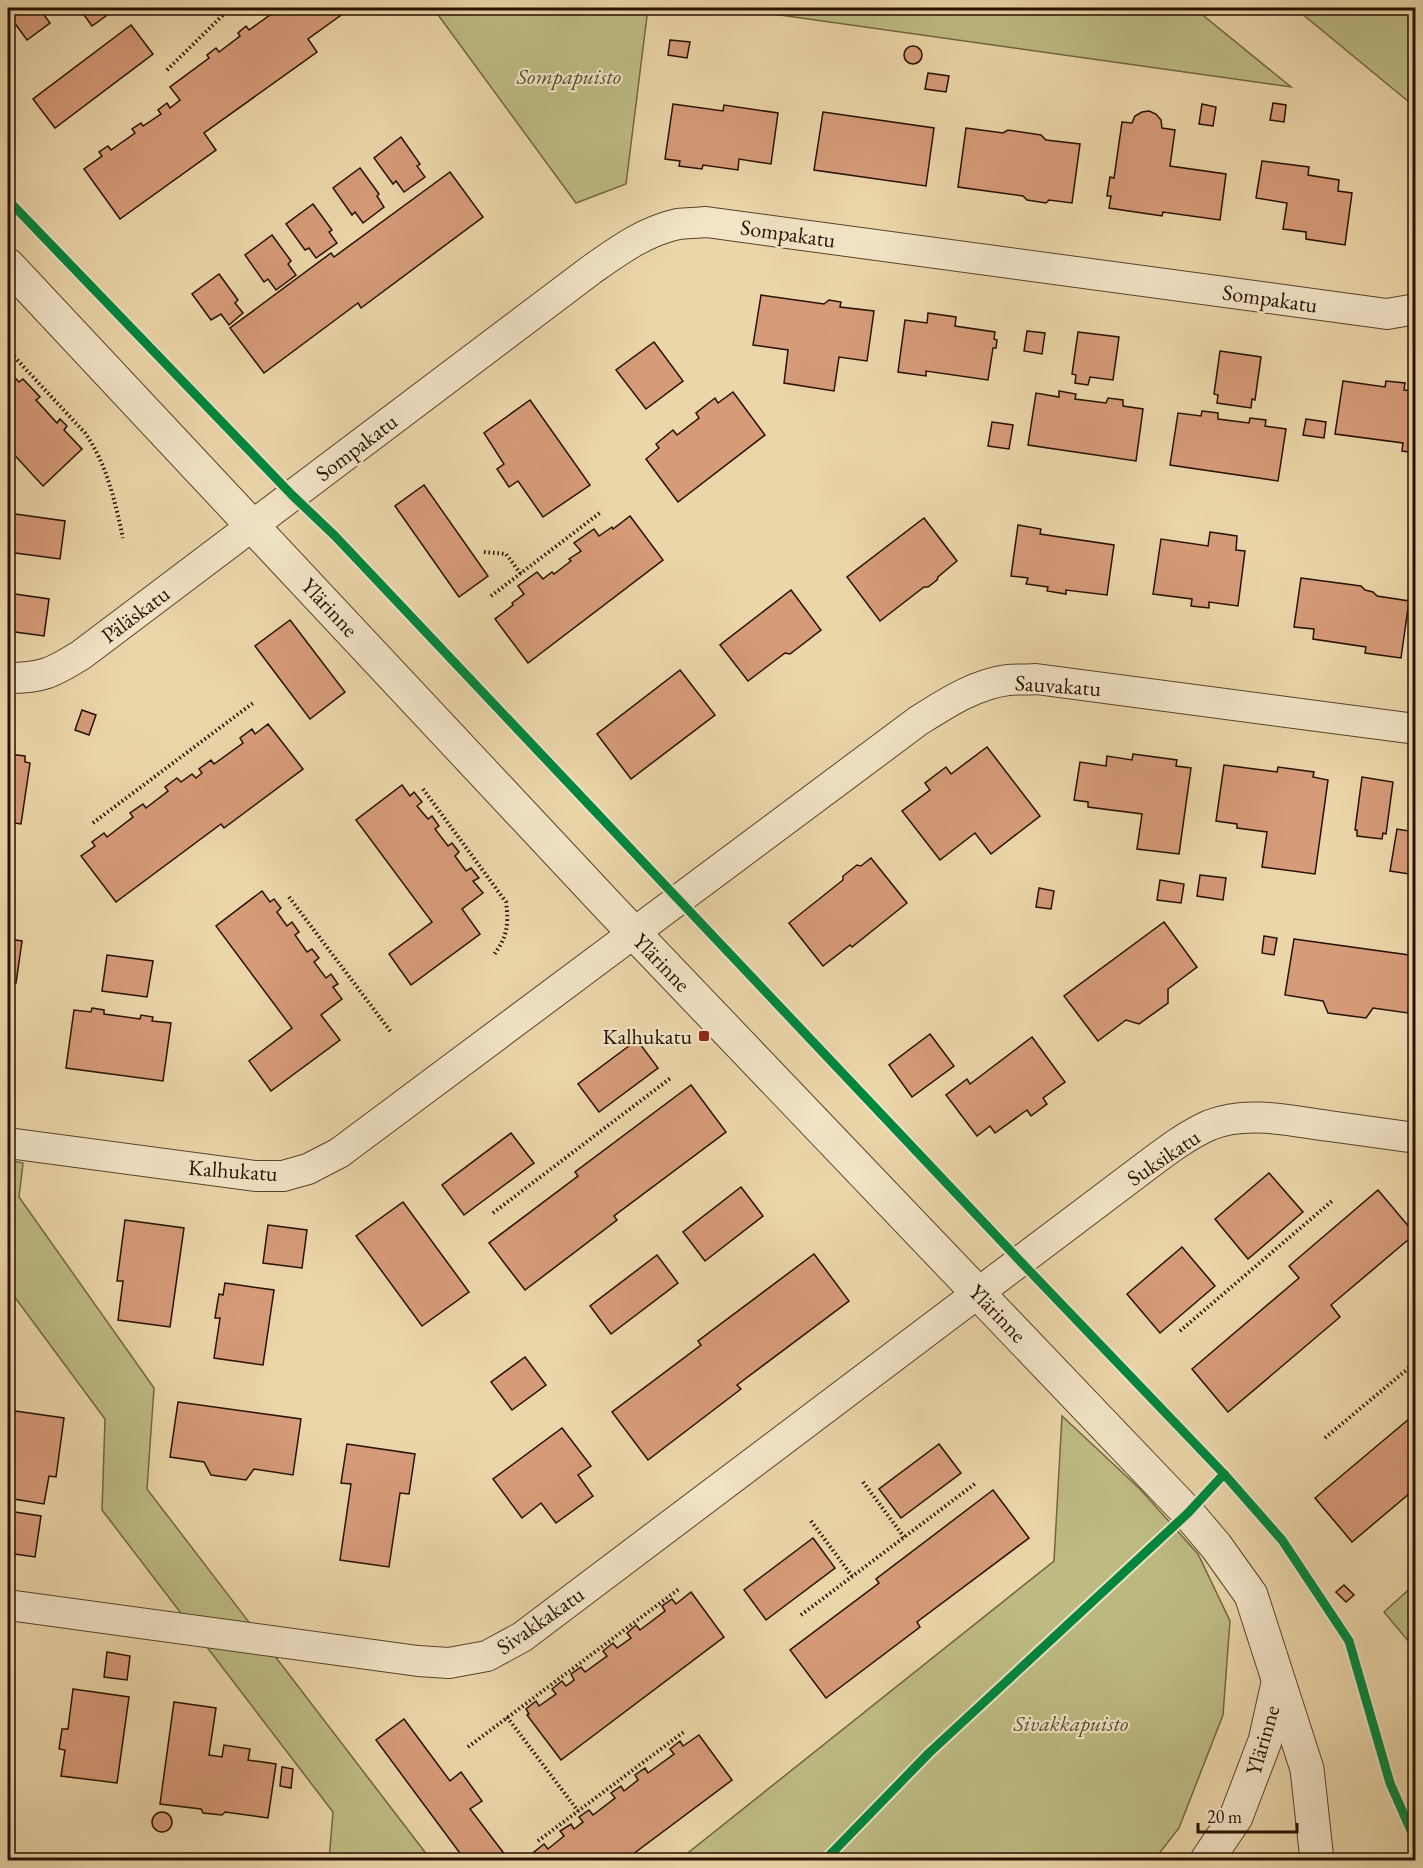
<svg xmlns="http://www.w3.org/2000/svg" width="1423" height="1868" font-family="'EB Garamond',serif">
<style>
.green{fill:#bebc83;stroke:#726642;stroke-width:1.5}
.building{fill:#d69b79;stroke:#271100;stroke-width:1.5}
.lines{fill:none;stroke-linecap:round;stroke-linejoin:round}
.minor-casing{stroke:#58422a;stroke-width:32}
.tertiary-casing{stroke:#58422a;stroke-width:35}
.path{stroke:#271100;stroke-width:4;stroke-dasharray:1.5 3;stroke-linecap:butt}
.minor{stroke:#f2e4c7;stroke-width:30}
.tertiary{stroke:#f2e4c7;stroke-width:33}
.cycleway-casing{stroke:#f2e4c7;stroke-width:13}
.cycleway{stroke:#00873e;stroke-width:9}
.poi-dot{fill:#8f2418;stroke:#f2e4c7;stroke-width:2}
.labels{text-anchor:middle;stroke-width:4.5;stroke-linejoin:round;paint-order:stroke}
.park-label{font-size:22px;font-style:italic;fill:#5c4d2e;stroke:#f2e4c7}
.street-label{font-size:22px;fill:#271100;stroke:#f2e4c7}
.poi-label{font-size:22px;fill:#271100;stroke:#f2e4c7;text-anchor:end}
</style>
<rect width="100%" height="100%" fill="#ebd6a9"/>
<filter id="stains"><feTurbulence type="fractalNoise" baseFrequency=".00333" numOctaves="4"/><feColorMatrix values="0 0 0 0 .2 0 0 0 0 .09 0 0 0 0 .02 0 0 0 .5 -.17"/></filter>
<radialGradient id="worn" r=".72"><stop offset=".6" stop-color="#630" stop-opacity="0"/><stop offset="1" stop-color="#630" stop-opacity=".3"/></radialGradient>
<g class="green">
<path d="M433 8H648L626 184 576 203Z"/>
<path d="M730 8H1194L1291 87Z"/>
<path d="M1295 8H1415V107Z"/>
<path d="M8 1160 23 1163 19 1197 154 1388 147 1489 431 1860H329L333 1812 102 1510 105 1419 8 1288Z"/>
<path d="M1062 1416 1140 1489 1198 1554 1230 1621 1223 1715 1179 1828 1154 1860H679L1054 1561Z"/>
<path d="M1415 1584V1649L1384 1612Z"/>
</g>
<g class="building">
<path d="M8 8H39L50 23 27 40 8 14Z"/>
<path d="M79 8H117L92 26Z"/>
<path d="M280 8H351L308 39 317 52 204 133 216 150 120 219 84 169 102 156 99 152 108 146 111 150 135 133 132 129 141 123 143 126 161 114 158 110 167 103 170 108 180 100 170 87 209 58 207 55 216 48 219 52 240 36 238 33 246 26 249 30Z"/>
<path d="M131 25 153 54 55 128 33 99Z"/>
<path d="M670 40 690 42 687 58 668 55Z"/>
<circle cx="913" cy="55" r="9"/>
<path d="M928 73 949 76 946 92 925 89Z"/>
<path d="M1273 103 1286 105 1284 122 1270 120Z"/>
<path d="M673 104 723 111 724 105 778 113 771 164 739 159 738 170 703 165 702 169 679 166 680 161 665 159Z"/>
<path d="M1202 104 1216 107 1213 126 1199 124Z"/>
<path d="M1149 111 1156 114 1161 120 1162 128 1175 130 1170 166 1226 174 1220 220 1163 212 1162 216 1109 208 1111 196H1107L1110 177 1114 178 1122 122 1132 123 1135 116 1142 112Z"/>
<path d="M823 112 934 128 926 186 814 170Z"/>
<path d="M966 128 1003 133 1008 130 1041 135 1046 140 1080 144 1072 203 1049 200 1046 203 1027 200 1023 196 958 187Z"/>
<path d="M401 137 420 164 417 166 425 177 404 192 396 181 393 184 374 158Z"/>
<path d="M1262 161 1309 167 1308 175 1339 180 1338 191 1352 193 1345 245 1306 239V232L1283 229 1287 203 1256 198Z"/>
<path d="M360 168 379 194 377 196 384 207 363 223 355 212 352 215 333 188Z"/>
<path d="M450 172 483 217 361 308 358 303 264 373 230 328 331 253 334 257Z"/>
<path d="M313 204 332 230 329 232 337 243 316 258 309 248 305 250 286 224Z"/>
<path d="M272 235 291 261 288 264 296 275 276 290 268 279 264 282 245 255Z"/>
<path d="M219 274 238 300 235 303 243 313 229 325 221 314 211 320 192 294Z"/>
<path d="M761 295 824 304 829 300 841 302 840 307 874 311 867 361 839 357 834 391 784 383 788 350 753 345Z"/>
<path d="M928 313 956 317 955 326 995 332 994 339 997 340 996 348H993L988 380 926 371V376L898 372 905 320 927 323Z"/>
<path d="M1027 331 1045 333 1042 354 1024 351Z"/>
<path d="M1078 332 1119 337 1113 380 1090 377 1088 385 1075 383 1076 375 1072 374Z"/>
<path d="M654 342 683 381 646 409 616 370Z"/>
<path d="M1220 351 1261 357 1255 400 1252 399 1251 408 1217 403 1218 395 1214 394Z"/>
<path d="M8 370 19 382 23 379 40 397 36 400 57 423 60 419 67 426 64 430 82 449 43 486 8 448Z"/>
<path d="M1343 381 1385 387 1386 381 1405 383 1404 390 1416 391V453L1402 451 1403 443 1335 434Z"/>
<path d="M1059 391 1076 394 1075 399 1106 403 1108 398 1123 400V406L1143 409 1136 461 1028 445 1036 393 1059 397Z"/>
<path d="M733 392 765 435 678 502 646 459 659 448 656 444 673 430 677 435 699 418 696 413 715 398 718 403Z"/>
<path d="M530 400 590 485 543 517 518 481 509 487 497 469 504 464 484 433Z"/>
<path d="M1202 411 1218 413V419L1249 423 1250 418 1266 420 1265 426 1286 429 1278 481 1170 465 1178 413 1201 416Z"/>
<path d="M1306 419 1326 422 1324 438 1303 435Z"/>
<path d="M992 422 1013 425 1009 449 988 446Z"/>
<path d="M424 485 488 576 459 597 395 506Z"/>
<path d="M8 513 65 521 60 559 8 552Z"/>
<path d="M630 516 663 560 528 663 495 619 513 605 512 603 524 594 518 586 537 572 543 579 552 572 554 574 571 561 569 559 581 551 574 543 594 529 599 536 612 527 613 529Z"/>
<path d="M924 518 957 561 938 577 937 580 928 587H924L880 621 847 577Z"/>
<path d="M1018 525 1041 529 1040 534 1114 545 1107 595 1066 590V594L1047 591 1048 587 1026 584 1028 578 1011 576Z"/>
<path d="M1210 532 1237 536 1236 550 1245 551 1238 606 1209 602V608L1191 606 1192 599 1153 594 1161 539 1208 546Z"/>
<path d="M1301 578 1361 586 1365 590 1373 592 1377 596 1409 601 1401 658 1365 653 1366 647 1313 639 1314 629 1294 627Z"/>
<path d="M791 590 821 630 790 654 785 653 748 681 720 645Z"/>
<path d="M8 593 49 599 44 636 8 631Z"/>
<path d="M290 620 345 692 310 719 255 646Z"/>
<path d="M680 670 715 715 631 779 597 734Z"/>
<path d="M82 710 96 715 89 735 75 730Z"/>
<path d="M268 724 303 769 224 828 221 824 116 902 81 856 95 846 92 842 104 833 107 837 133 817 130 813 143 804 146 808 168 791 165 787 177 778 181 782 192 774 196 778 202 773 199 769 211 760 214 764 243 743 240 738 252 729 255 734Z"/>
<path d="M987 747 1040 816 991 854 975 833 940 860 902 811 930 790 925 783 946 767 951 774Z"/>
<path d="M8 754 25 756V762L30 763 21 824 8 822Z"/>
<path d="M1133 754 1177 760 1176 766 1191 768 1179 854 1137 849 1142 814 1088 807V802L1074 800 1080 762 1106 766 1107 756 1132 760Z"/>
<path d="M1224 765 1277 772 1278 767 1314 772 1313 777 1328 780 1315 874 1262 867 1267 832 1237 828V824L1216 821Z"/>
<path d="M1362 777 1393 782 1386 834 1383 833 1382 839 1357 836V830H1355Z"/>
<path d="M402 785 410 796 414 792 422 802 417 806 428 819 432 816 439 826 435 829 448 846 452 843 459 852 455 856 466 871 471 868 479 878 473 881 483 893 462 909 480 934 411 985 389 954 432 922 356 820Z"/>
<path d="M1416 828V875L1390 871 1397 829 1415 832Z"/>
<path d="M871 858 907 903 852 947 850 945 823 966 789 923 843 880V876L857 865 861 866Z"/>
<path d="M1200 875 1226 878 1223 900 1197 896Z"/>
<path d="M1160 880 1184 884 1181 903 1157 900Z"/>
<path d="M1039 888 1054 891 1051 909 1036 907Z"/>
<path d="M262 891 270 902 274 899 281 908 277 912 287 926 292 922 299 932 295 935 307 952 312 949 319 958 314 962 326 978 331 974 338 984 333 987 342 999 321 1015 340 1040 271 1091 249 1061 292 1028 216 926Z"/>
<path d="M1164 922 1197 967 1168 989V1003L1139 1024 1126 1020 1098 1041 1064 996Z"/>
<path d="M1264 936 1277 938 1274 955 1262 953Z"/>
<path d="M8 939 22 941 16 983 8 982Z"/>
<path d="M1294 939 1416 956 1408 1013 1373 1008 1366 1018 1328 1013 1323 1001 1285 995Z"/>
<path d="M107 955 153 961 147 997 102 991Z"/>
<path d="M92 1008 104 1010V1014L140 1019 141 1015 153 1017 152 1021 171 1023 163 1081 66 1068 74 1010 91 1012Z"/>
<path d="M930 1034 954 1066 912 1097 889 1065Z"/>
<path d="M1032 1037 1065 1082 1043 1098 1047 1104 1031 1116 1027 1110 995 1133 990 1126 977 1136 946 1095 967 1079 970 1084Z"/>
<path d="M637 1040 658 1068 599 1112 578 1084Z"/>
<path d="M691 1085 726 1132 614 1216 617 1220 525 1290 489 1243 578 1176 575 1172Z"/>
<path d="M511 1133 534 1163 464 1215 442 1185Z"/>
<path d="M1269 1173 1303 1212 1248 1259 1215 1219Z"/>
<path d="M741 1187 763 1216 705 1261 683 1232Z"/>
<path d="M1378 1190 1415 1234 1331 1305 1340 1317 1228 1412 1192 1369 1299 1278 1289 1266Z"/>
<path d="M403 1202 469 1292 422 1326 356 1236Z"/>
<path d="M125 1220 184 1228 170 1327 118 1320 123 1281H117Z"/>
<path d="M268 1225 307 1230 302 1268 263 1263Z"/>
<path d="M1182 1247 1215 1286 1160 1333 1127 1294Z"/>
<path d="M814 1254 849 1301 737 1385 741 1389 648 1460 612 1412 701 1345 698 1341Z"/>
<path d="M657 1255 678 1283 611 1334 590 1306Z"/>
<path d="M225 1283 274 1290 263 1365 214 1358 220 1318H215L219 1294 223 1295Z"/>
<path d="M525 1357 546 1385 512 1410 491 1382Z"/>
<path d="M178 1402 301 1419 293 1475 254 1469 246 1480 211 1475 204 1462 170 1457Z"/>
<path d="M8 1410 64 1418 56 1477 49 1476 44 1504 8 1498Z"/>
<path d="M1416 1413V1488L1352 1542 1315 1498Z"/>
<path d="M562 1428 591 1466 578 1475 593 1496 556 1523 541 1503 522 1518 493 1479Z"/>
<path d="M347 1444 415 1454 409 1494 400 1493 389 1567 340 1560 351 1484 341 1483Z"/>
<path d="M939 1444 961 1473 901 1518 879 1489Z"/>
<path d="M993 1490 1029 1538 917 1622 920 1627 826 1698 790 1650 879 1583 876 1579Z"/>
<path d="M8 1511 41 1516 35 1557 8 1553Z"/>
<path d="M813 1538 835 1568 766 1620 744 1590Z"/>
<path d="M1344 1585 1354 1595 1346 1602 1336 1592Z"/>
<path d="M691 1592 724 1637 561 1760 527 1715 529 1714 526 1709 536 1701 539 1706 556 1694 552 1689 562 1681 566 1686 574 1680 571 1674 581 1667 585 1672 607 1656 603 1651 613 1643 617 1648 631 1638 627 1633 636 1625 640 1630 665 1611 662 1606 672 1599 676 1604Z"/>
<path d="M107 1652 130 1656 127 1680 104 1677Z"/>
<path d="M73 1689 129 1697 117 1783 61 1776 65 1750 59 1749 62 1729H68Z"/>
<path d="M174 1702 216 1708 209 1755 222 1757 224 1745 250 1749 248 1760 276 1764 268 1818 225 1812 222 1815 203 1813 201 1809 160 1804Z"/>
<path d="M404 1719 450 1781 461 1772 482 1801 470 1809 509 1860H465L376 1740Z"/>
<path d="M699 1735 732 1780 625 1860H537L535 1858 538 1856 534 1852 544 1844 548 1849 564 1836 560 1831 571 1824 574 1829 583 1822 579 1817 589 1810 593 1815 615 1798 611 1793 621 1786 624 1791 638 1780 635 1775 645 1768 648 1773 674 1754 670 1749 680 1741 683 1746Z"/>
<path d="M282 1767 293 1769 291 1788 280 1786Z"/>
<circle cx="162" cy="1822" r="10"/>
</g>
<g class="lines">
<defs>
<g id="minor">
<path d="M8 678C42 678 52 673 81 655L591 270C618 251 645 231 678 224 687 223 697 223 706 222L1387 314 1416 309"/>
<path d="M8 1143 255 1176H283L308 1169 339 1153 918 721C945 704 975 684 1008 680 1017 679 1027 680 1036 679L1416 729"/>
<path d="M8 1605 418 1661 449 1663 487 1656 522 1637 1145 1167C1165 1152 1187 1135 1210 1125 1247 1110 1291 1121 1329 1126 1358 1130 1387 1134 1416 1138"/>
</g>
<g id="tertiary">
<path d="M8 265 612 910 1188 1513 1216 1546 1251 1595 1307 1769 1317 1860"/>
<path d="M1207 1860 1236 1817 1265 1741 1278 1683"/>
</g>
</defs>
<use href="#minor" class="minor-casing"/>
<use href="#tertiary" class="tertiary-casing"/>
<g class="path">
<path d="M167 70 230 8"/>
<path d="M8 350 85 433C107 464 115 502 123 538"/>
<path d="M484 552 506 554 521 574"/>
<path d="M491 596 601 512"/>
<path d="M423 789 506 902C509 926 507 937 493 956"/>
<path d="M93 823 253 703"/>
<path d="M289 897 391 1032"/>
<path d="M493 1213 672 1077"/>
<path d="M1180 1331 1332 1201"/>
<path d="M1325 1438 1416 1362"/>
<path d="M863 1482 904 1537"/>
<path d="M811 1521 852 1576"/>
<path d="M801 1615 976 1483"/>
<path d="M507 1717 578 1811"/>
<path d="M468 1747 679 1589"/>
<path d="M538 1841 685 1731"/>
</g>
<use href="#minor" class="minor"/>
<use href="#tertiary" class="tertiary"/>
<defs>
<g id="cycleway">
<path d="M8 200 292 495 335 536 1020 1261 1224 1474 1282 1540 1349 1641 1390 1783 1416 1842"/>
<path d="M825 1860 929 1753 1188 1513 1224 1474"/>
</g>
</defs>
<use href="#cycleway" class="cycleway-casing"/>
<use href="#cycleway" class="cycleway"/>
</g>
<rect class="poi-dot" x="698" y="1030" width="12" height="12" rx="3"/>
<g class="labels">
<g class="park-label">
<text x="569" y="84">Sompapuisto</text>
<text x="1071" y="1731">Sivakkapuisto</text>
</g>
<g class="street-label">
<text transform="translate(788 233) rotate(8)" y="8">Sompakatu</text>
<text transform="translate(1270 298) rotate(8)" y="8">Sompakatu</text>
<text transform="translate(356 447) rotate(-37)" y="8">Sompakatu</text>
<text transform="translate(330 607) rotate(47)" y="8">Ylärinne</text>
<text transform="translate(135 614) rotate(-37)" y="8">Päläskatu</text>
<text transform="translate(1058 685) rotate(4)" y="8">Sauvakatu</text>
<text transform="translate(662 962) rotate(46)" y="8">Ylärinne</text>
<text transform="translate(1163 1157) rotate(-34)" y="8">Suksikatu</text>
<text transform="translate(233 1170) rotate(4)" y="8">Kalhukatu</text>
<text transform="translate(998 1313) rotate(46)" y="8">Ylärinne</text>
<text transform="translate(540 1620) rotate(-35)" y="8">Sivakkakatu</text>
<text transform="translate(1262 1740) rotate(-74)" y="8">Ylärinne</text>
</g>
<g class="poi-label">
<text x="692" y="1044">Kalhukatu</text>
</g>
</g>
<rect width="1423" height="1868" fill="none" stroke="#ebd6a9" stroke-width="30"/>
<rect x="9" y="9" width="1405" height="1850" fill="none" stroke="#271100" stroke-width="3"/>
<rect x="15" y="15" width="1393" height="1838" fill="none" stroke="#271100" stroke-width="1.5"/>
<path d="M1198 1823v9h99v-9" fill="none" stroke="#271100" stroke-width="3"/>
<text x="1207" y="1823" font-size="18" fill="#271100" stroke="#f2e4c7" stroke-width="4.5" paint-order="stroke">20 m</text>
<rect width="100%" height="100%" filter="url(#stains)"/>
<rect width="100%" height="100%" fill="url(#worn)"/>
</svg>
